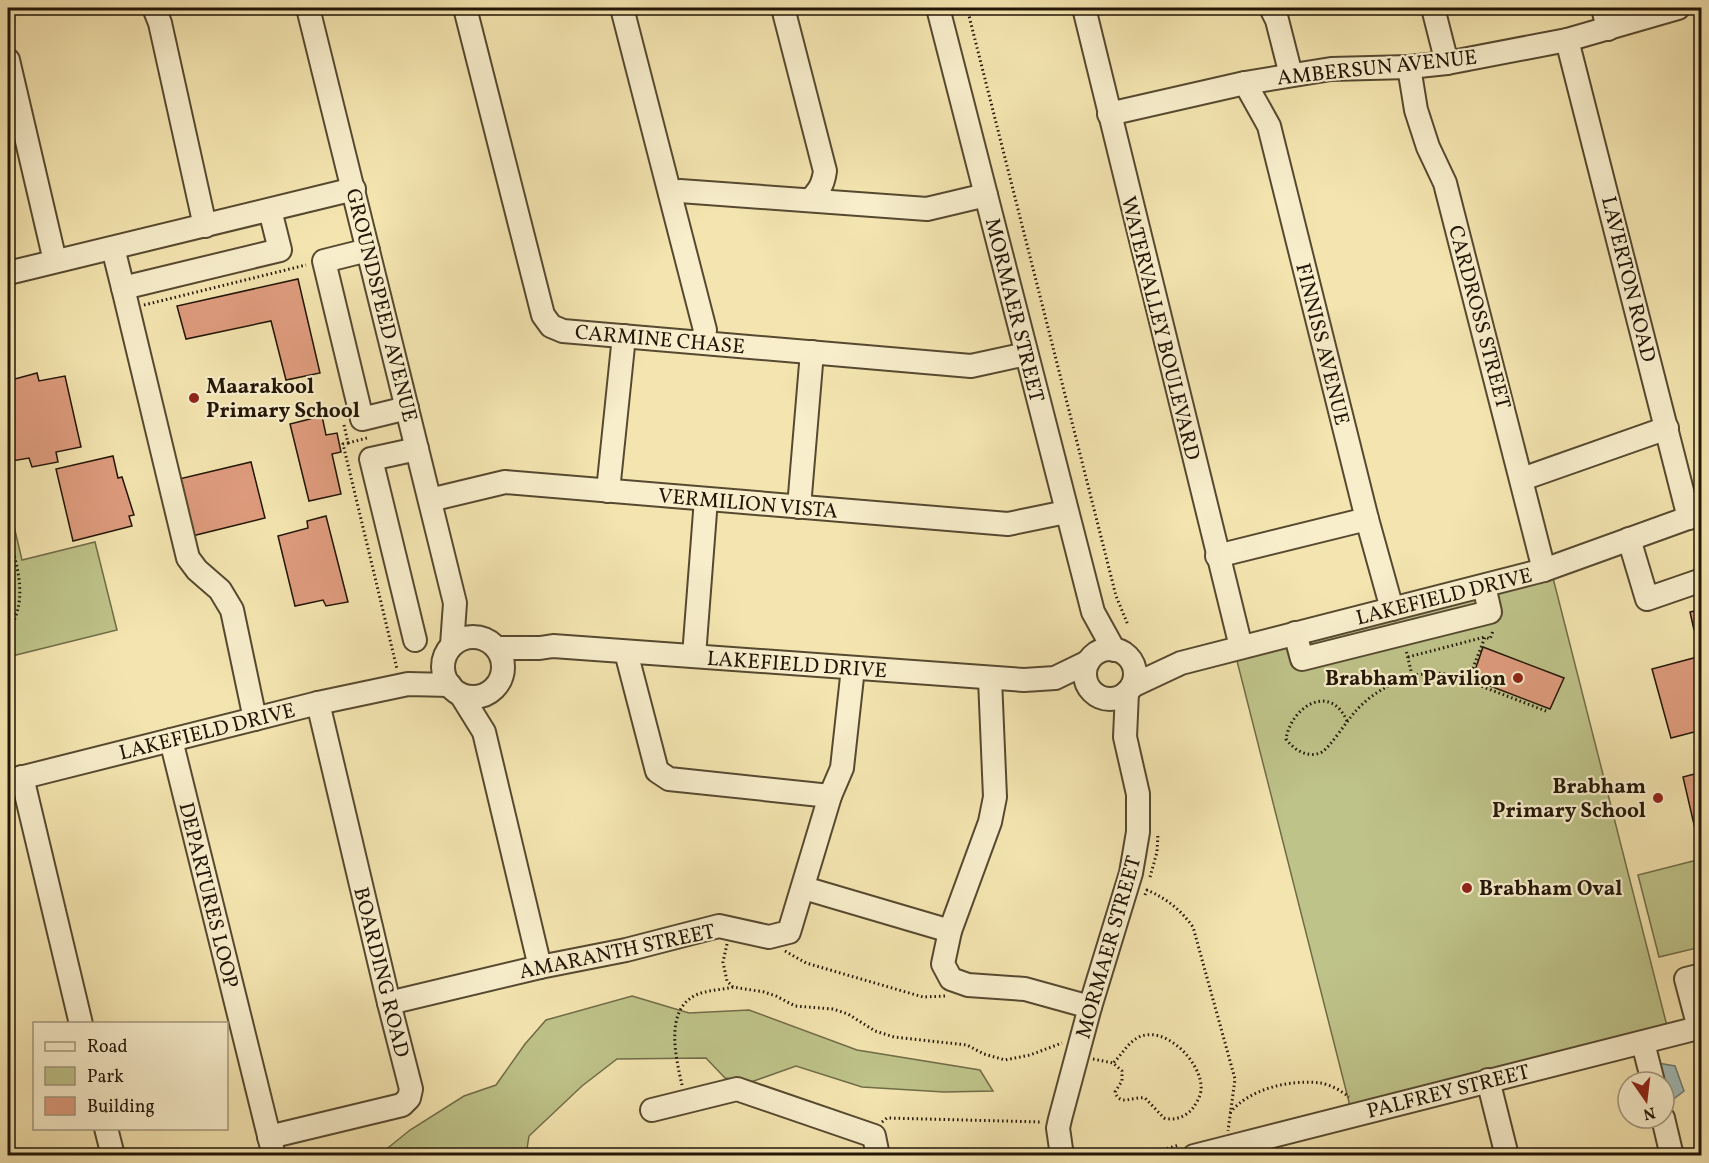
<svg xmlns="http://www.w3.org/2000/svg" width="1709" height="1163" font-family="Vollkorn,serif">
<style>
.green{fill:#bec389;stroke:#706c48;stroke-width:1.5}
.water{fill:#a2bcb7;stroke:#6e7970;stroke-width:1.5}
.building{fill:#df9c7e;stroke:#211506;stroke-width:1.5}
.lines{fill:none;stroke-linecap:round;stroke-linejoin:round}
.minor-casing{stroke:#564930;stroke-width:26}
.path{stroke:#211506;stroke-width:3;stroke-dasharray:1.5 3;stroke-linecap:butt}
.minor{stroke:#f8eecc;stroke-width:22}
.poi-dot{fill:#8f2418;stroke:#f8eecc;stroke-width:2}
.labels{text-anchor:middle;stroke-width:4.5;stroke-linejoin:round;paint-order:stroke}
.street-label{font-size:21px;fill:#211506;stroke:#f8eecc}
.poi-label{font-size:21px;font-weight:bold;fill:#211506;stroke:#f8eecc;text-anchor:start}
</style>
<rect width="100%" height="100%" fill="#f4e5b0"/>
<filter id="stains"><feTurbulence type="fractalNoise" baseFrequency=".00333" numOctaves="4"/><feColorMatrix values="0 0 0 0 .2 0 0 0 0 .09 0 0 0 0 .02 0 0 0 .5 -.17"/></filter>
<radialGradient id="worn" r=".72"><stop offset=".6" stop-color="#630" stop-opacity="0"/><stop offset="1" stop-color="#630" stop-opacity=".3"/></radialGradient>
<g class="green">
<path d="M8 501 22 560 95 542 117 630 8 657Z"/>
<path d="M1552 574 1667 1026 1490 1070 1471 1073 1350 1106 1236 657Z"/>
<path d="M1701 859V947L1659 957 1638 875Z"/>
<path d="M632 996 689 1013 749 1010 857 1050 980 1070 993 1091 944 1092 862 1087 796 1066 751 1082 725 1078 706 1058 617 1059 582 1086 529 1136 526 1155 378 1156 410 1130 464 1096 496 1085 525 1044 546 1020Z"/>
</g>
<path class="water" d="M1658 1063 1675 1066 1684 1091 1671 1101 1664 1102V1082H1649Z"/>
<g class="building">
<path d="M298 279 320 373 286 380 271 321 186 339 177 306Z"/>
<path d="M37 373 39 381 65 376 81 447 56 452 58 462 32 467 29 458 12 461 8 442V436L12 434 8 415V390L13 389 11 380Z"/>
<path d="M322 416 326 435 337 433 341 452 332 454 341 494 309 501 290 424Z"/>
<path d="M113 456 118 478 122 477 134 515 129 516 132 526 73 541 56 469Z"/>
<path d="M251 462 265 518 192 536 179 479Z"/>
<path d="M326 516 348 602 326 606 323 600 295 606 278 536 308 528 307 521Z"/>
<path d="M1702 609V629L1694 630 1690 612Z"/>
<path d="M1483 647 1564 678 1550 709 1472 679Z"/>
<path d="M1701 656 1702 730 1671 738 1652 669Z"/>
<path d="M1702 772V845L1699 846 1683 777Z"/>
</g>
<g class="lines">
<defs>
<g id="minor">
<path d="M154 8 160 23 205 226"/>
<path d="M308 8 455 603 452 645"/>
<path d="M465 8 543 315 551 326 563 331 971 366 1026 354"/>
<path d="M622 8 705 330 703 337 697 342"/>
<path d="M783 8 825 171C823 185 819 191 810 200"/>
<path d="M938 8 1093 612 1114 650"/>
<path d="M1084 8 1241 647"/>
<path d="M1271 8 1277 20 1291 75"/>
<path d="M1433 8 1447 63"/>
<path d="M1603 8 1608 29"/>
<path d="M1567 40 1689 518"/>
<path d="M8 60 55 261"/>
<path d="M1409 67 1416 110 1428 147 1445 183 1544 570"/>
<path d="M1245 83 1269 126 1367 519 1392 609"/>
<path d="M1109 114 1245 83 1331 69 1409 67 1447 63 1567 40 1678 8"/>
<path d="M670 193 680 191 927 209 986 195"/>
<path d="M113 248 123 288 280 250 270 210"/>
<path d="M368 250 324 261 362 419 407 408"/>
<path d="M8 273 354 189"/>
<path d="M123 288 188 558 197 570 220 590 232 610 255 719"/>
<path d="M1522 479 1667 428"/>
<path d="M608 491 624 336"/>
<path d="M430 500 505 482 1008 524 1066 512"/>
<path d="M799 507 812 352"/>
<path d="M1629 539 1647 599 1702 580"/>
<path d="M1217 556 1367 519"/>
<path d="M1295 633 1302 659 1490 612 1484 586"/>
<circle cx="473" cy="667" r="30"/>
<path d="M415 640 371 459 417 449"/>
<path d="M498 648H540L553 646 1024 680 1055 678 1088 662"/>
<circle cx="1110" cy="674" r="25"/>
<path d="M626 652 657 771 669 779 830 796"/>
<path d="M694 656 706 499"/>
<path d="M990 679 995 797 990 822 950 931 943 964 951 979 968 985 1025 989 1090 1007"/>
<path d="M1132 686 1181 663 1544 570 1702 513"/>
<path d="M461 695 484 732 540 967"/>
<path d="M171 740 274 1156"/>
<path d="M22 777 81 1024"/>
<path d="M8 781 318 703 408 684 450 685"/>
<path d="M804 888 950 931"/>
<path d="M389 1003 540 967 626 950 719 926 769 937 789 932 830 796 842 768 853 668"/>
<path d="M1699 1028 1686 979 1702 975"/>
<path d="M1643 1043 1653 1082"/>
<path d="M1488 1080 1507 1156"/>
<path d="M652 1110 737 1089 874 1136 878 1156"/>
<path d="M1663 1118 1672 1156"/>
<path d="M106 1128 113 1156"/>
<path d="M269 1137 402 1105 409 1098 411 1089 389 1003 318 703"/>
<path d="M1062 1156 1058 1128 1060 1119 1090 1007 1131 873 1138 832V794L1125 737 1127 692"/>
<path d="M1194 1156 1702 1027"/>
</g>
</defs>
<use href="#minor" class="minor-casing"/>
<g class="path">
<path d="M967 8 1116 596 1128 625"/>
<path d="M144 305 306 265"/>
<path d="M344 425 348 443 343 444 397 669"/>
<path d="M348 443 367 438"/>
<path d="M8 530C16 566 30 597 8 632"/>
<path d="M1408 657 1485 637"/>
<path d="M1412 675 1438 673 1452 675 1546 711"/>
<path d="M1468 681 1485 637 1490 639 1493 631"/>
<path d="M1347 721C1330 682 1291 707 1286 739 1294 750 1308 759 1322 752 1330 747 1347 721 1354 713 1370 694 1390 684 1412 675L1406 650"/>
<path d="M1150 877 1157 852 1158 833"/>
<path d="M1145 895 1147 890C1167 899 1180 909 1193 927L1235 1079 1228 1131"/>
<path d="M727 944 723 962 727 981 733 987 764 992 776 996 795 1006 833 1009 848 1014 875 1031 894 1037 967 1045 984 1054 1005 1060 1030 1055 1062 1043"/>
<path d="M785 951 806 963 923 997 945 996"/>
<path d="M1093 1059 1113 1063 1122 1071V1081L1115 1092C1120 1107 1133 1096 1145 1098L1164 1118C1174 1121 1186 1117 1193 1108 1197 1102 1202 1094 1201 1086 1200 1061 1165 1025 1139 1037 1128 1042 1122 1055 1113 1063"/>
<path d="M682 1085C676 1058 664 1010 696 995 707 990 721 990 733 987"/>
<path d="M1230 1113C1248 1089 1291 1079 1320 1083 1329 1084 1342 1091 1349 1097"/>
<path d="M882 1122 887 1118 1042 1122"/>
<path d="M1141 1156 1179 1145"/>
</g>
<use href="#minor" class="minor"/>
</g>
<g class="poi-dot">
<circle cx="194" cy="398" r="6"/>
<circle cx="1518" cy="678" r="6"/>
<circle cx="1658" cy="798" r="6"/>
<circle cx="1467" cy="888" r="6"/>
</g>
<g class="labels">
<g class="street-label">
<text transform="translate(1377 67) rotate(-6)" y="7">AMBERSUN AVENUE</text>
<text transform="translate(1629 279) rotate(76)" y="7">LAVERTON ROAD</text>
<text transform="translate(382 305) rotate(76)" y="7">GROUNDSPEED AVENUE</text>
<text transform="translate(1015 310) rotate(76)" y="7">MORMAER STREET</text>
<text transform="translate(1480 317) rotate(75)" y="7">CARDROSS STREET</text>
<text transform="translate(1161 328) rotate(76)" y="7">WATERVALLEY BOULEVARD</text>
<text transform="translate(660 339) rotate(5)" y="7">CARMINE CHASE</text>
<text transform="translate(1323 344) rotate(76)" y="7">FINNISS AVENUE</text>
<text transform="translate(748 503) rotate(5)" y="7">VERMILION VISTA</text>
<text transform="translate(1444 596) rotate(-14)" y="7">LAKEFIELD DRIVE</text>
<text transform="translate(797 664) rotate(4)" y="7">LAKEFIELD DRIVE</text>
<text transform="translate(207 731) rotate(-14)" y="7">LAKEFIELD DRIVE</text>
<text transform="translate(209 895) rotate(76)" y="7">DEPARTURES LOOP</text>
<text transform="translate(1108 947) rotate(-74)" y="7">MORMAER STREET</text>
<text transform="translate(617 951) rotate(-12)" y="7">AMARANTH STREET</text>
<text transform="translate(382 972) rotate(76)" y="7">BOARDING ROAD</text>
<text transform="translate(1448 1091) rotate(-14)" y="7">PALFREY STREET</text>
</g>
<g class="poi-label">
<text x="206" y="393">Maarakool<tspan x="206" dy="24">Primary School</tspan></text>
<text x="1506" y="685" text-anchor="end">Brabham Pavilion</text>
<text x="1646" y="793" text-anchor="end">Brabham<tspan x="1646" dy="24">Primary School</tspan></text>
<text x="1479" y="895">Brabham Oval</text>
</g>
</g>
<rect width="1709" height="1163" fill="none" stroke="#f4e5b0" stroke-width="30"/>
<rect x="9" y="9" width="1691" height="1145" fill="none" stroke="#211506" stroke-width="3"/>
<rect x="15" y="15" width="1679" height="1133" fill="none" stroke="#211506" stroke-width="1.5"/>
<rect x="33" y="1022" width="195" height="108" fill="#f8eecc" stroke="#a2977d" stroke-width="1.5"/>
<rect x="45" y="1042" width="30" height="9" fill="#f8eecc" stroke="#a2977d" stroke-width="1.5"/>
<text x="87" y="1052" font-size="18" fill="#211506">Road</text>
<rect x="45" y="1067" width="30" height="18" fill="#bec389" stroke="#a2977d" stroke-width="1.5"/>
<text x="87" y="1082" font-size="18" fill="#211506">Park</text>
<rect x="45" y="1097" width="30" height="18" fill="#df9c7e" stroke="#a2977d" stroke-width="1.5"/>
<text x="87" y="1112" font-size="18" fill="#211506">Building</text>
<g transform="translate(1646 1100) rotate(166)"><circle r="28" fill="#f8eecc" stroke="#a2977d" stroke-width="1.5"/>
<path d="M0-4.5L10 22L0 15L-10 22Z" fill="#8f2418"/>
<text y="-9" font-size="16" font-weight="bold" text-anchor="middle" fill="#211506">N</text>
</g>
<rect width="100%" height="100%" filter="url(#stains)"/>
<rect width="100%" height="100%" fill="url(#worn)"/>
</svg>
